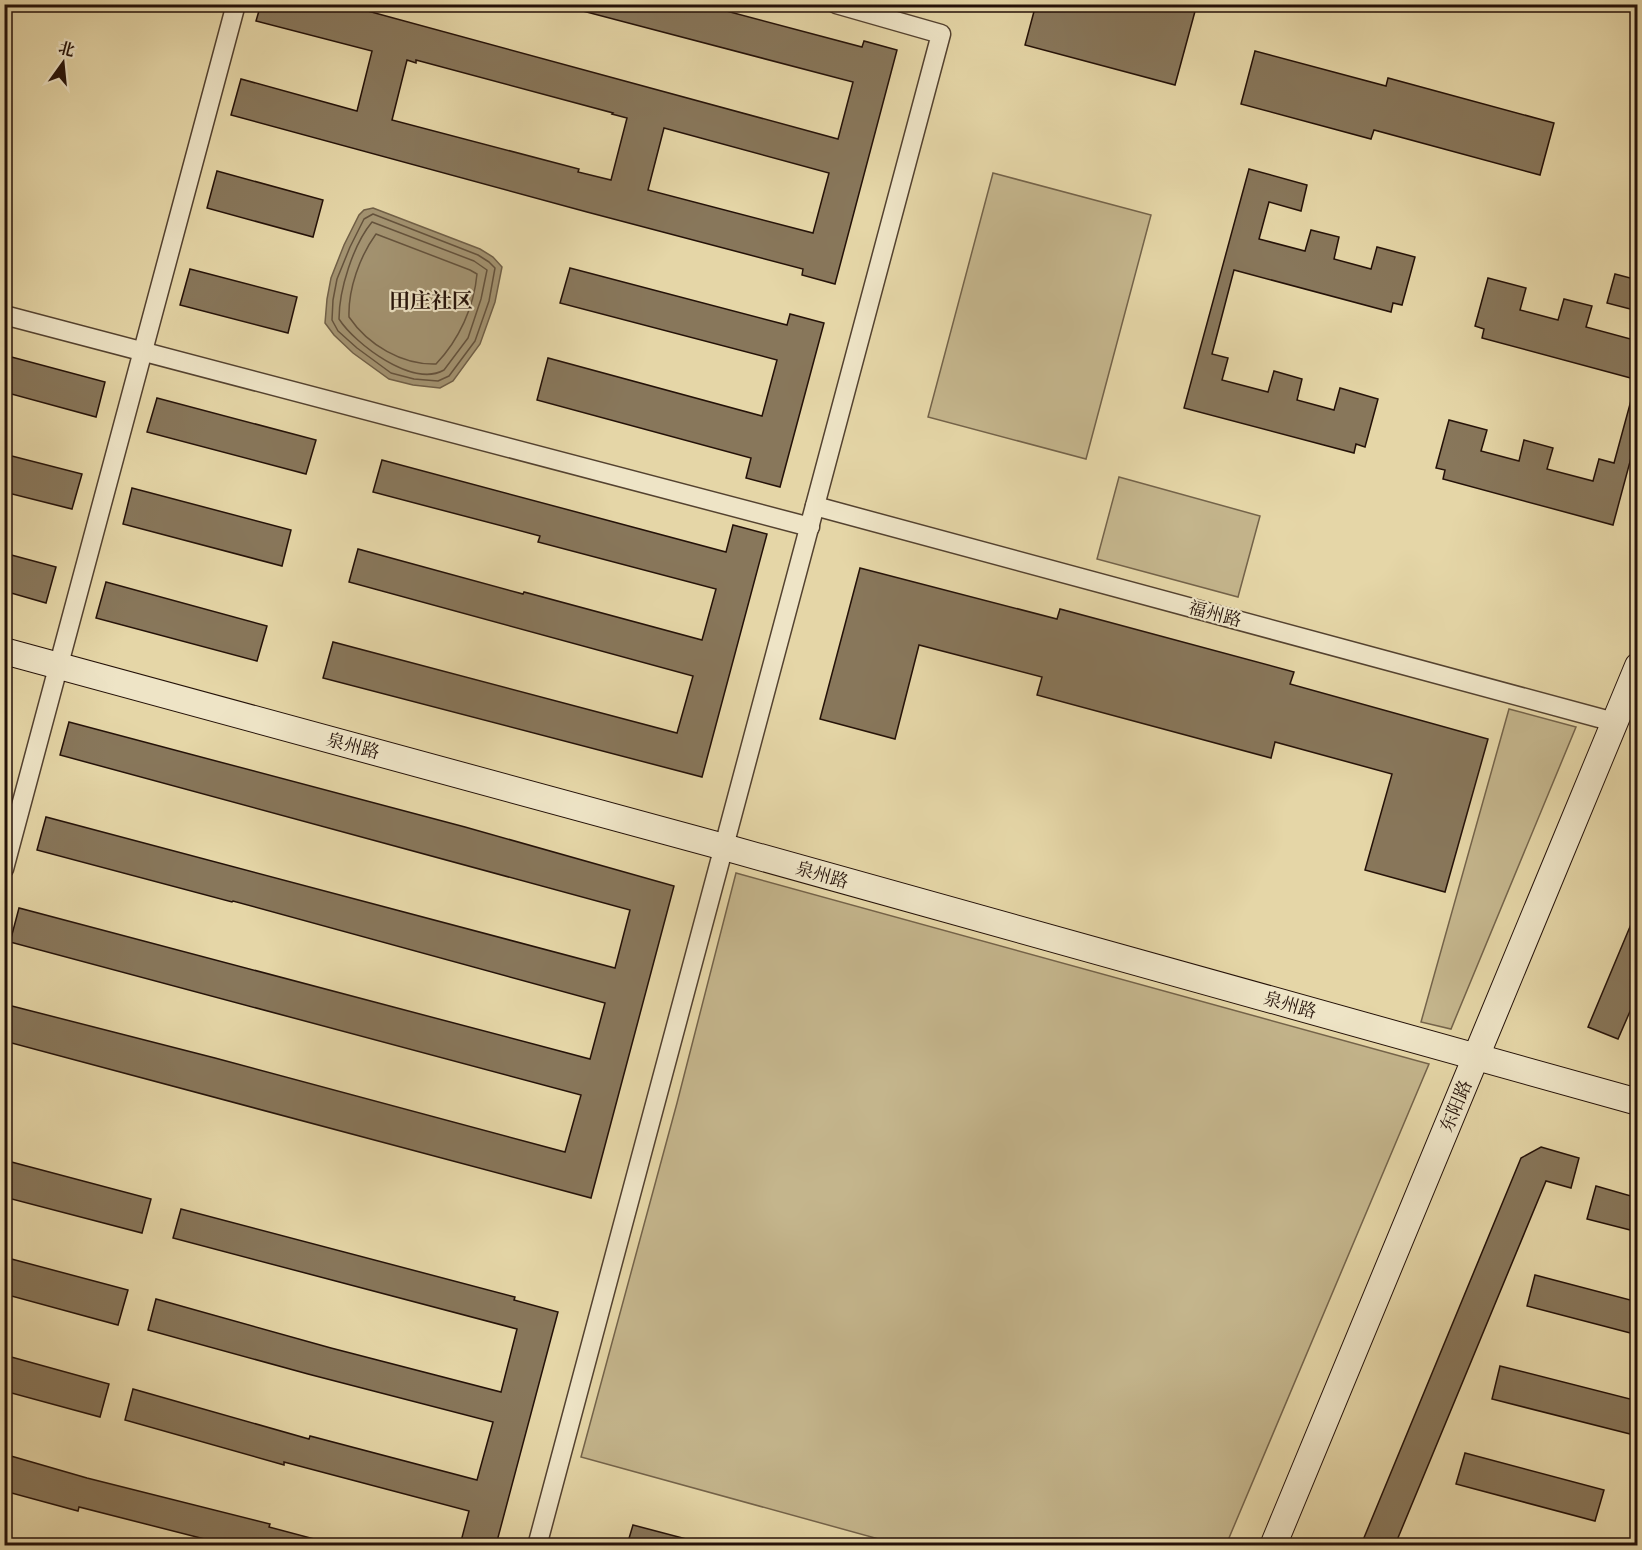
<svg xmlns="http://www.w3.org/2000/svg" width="1642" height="1550" font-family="Vollkorn,'Noto Serif SC',serif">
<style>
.green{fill:#c4b58c;stroke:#74634a;stroke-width:1.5}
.water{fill:#a39371;stroke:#705f47;stroke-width:1.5}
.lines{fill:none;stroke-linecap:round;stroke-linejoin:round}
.shore{stroke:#64523c;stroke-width:1.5}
.building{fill:#88775b;stroke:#241108;stroke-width:1.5;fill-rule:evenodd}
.street-casing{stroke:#544230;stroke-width:21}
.secondary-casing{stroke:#241108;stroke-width:28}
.street{stroke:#eee4c6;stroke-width:18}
.secondary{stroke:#eee4c6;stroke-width:26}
.labels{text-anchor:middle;stroke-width:4.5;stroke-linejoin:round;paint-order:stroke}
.street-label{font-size:18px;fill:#241108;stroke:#eee4c6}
.quarter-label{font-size:21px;font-weight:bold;fill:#241108;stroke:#eee4c6}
</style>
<rect width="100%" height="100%" fill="#e5d6a7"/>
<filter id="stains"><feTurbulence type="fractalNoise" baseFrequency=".00333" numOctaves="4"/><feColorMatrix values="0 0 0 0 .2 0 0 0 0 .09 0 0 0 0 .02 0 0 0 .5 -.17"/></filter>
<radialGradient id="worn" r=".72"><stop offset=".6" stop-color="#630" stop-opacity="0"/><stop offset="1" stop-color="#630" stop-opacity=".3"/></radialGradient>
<g class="green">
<path d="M993 173 1151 215 1086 459 928 417Z"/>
<path d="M1119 477 1260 516 1238 597 1097 559Z"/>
<path d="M1509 709 1576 727 1451 1029 1421 1022Z"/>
<path d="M736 873 1429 1064 1226 1545H897V1544L581 1457 677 1103Z"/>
</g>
<path class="water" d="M373 208 480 249 493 257 502 267 495 302 480 344 453 381 440 388 413 385 389 379 353 353 334 335 325 323 327 299 331 278 344 245 359 215 364 210Z"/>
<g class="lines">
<g class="shore">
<path d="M373 214 478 255 489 262 495 268 489 301 475 341 449 376 438 381 414 379 391 373 357 348 338 331 332 320 333 300 337 279 350 247 364 219Z"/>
<path d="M372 222 474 261 487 270 481 299 468 338 444 370C413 388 355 344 339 319 339 290 353 245 372 222Z"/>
<path d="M376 234 470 270 477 274C474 307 459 340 436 364 402 365 368 345 349 317 348 289 360 256 376 234Z"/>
</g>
</g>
<g class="building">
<path d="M261 4H342L838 139 853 82 575 9 576 4H700L862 47 864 41 897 50 835 284 802 275 803 269 587 212 231 115 241 79 357 111 372 51 256 21ZM407 60 416 63V60L613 113 612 114 627 118 611 180 578 172 579 169 392 120ZM664 128 829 173 813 233 648 190Z"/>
<path d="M1036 4H1197L1175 85 1025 45Z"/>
<path d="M1255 51 1386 86 1388 78 1554 123 1540 175 1374 130 1371 139 1241 104Z"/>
<path d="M1249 169 1307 185 1301 211 1269 202 1259 239 1305 251 1311 230 1339 237 1334 259 1371 269 1377 247 1415 257 1402 305 1393 303 1391 312 1234 270 1212 354 1228 358 1222 380 1268 392 1274 371 1302 379 1297 400 1334 410 1340 388 1378 399 1365 447 1356 444 1354 453 1184 408Z"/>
<path d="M217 171 323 200 313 237 207 208Z"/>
<path d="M570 268 787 325 790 314 824 323 780 487 746 478 751 458 537 400 548 358 762 416 777 360 560 303Z"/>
<path d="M190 269 297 297 288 333 180 305Z"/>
<path d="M1615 274 1638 280V311L1607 303Z"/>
<path d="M1488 278 1526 288 1520 310 1558 320 1564 299 1592 306 1586 327 1638 341V380L1482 338 1484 329 1475 326Z"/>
<path d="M4 355 105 382 96 417 4 392Z"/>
<path d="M1633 393 1638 394V432L1613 525 1443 479 1445 470 1436 468 1449 420 1487 430 1481 451 1519 461 1524 440 1553 448 1547 469 1593 481 1599 459 1614 463Z"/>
<path d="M157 398 316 440 306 474 147 432Z"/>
<path d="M4 454 82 474 72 509 4 492Z"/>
<path d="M382 460 726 552 733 525 767 534 702 777 323 678 333 642 677 733 693 676 349 582 358 549 523 594 524 592 702 640 716 589 538 542 540 536 373 492Z"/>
<path d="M132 488 291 530 282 566 123 524Z"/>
<path d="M4 553 56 567 46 603 4 591Z"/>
<path d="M860 568 1057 619 1060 609 1294 672 1290 684 1488 739 1445 892 1365 870 1392 774 1275 742 1271 758 1037 695 1042 677 919 645 895 739 820 719Z"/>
<path d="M106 582 267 626 257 661 96 618Z"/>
<path d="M69 722 465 827 674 886 591 1198 4 1041V1004L215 1058 565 1152 581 1095 10 942 19 908 590 1059 605 1003 233 901 232 902 37 850 46 817 615 968 630 910 60 755Z"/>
<path d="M1637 910 1638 993 1618 1039 1588 1027Z"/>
<path d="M1541 1147 1579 1158 1571 1188 1546 1181 1395 1545H1361L1521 1158Z"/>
<path d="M4 1160 151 1199 142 1233 4 1197Z"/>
<path d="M1596 1186 1638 1198V1232L1587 1219Z"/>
<path d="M181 1209 515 1297 514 1300 558 1312 496 1545H460L469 1511 284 1462V1465L125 1420 133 1389 309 1439 310 1436 477 1480 493 1422 308 1374 148 1330 156 1299 331 1348 501 1392 517 1329 173 1238Z"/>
<path d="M4 1257 128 1290 118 1325 4 1294Z"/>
<path d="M1535 1275 1638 1302V1335L1527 1306Z"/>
<path d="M4 1355 109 1384 100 1417 4 1391Z"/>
<path d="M1500 1366 1638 1401V1436L1492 1399Z"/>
<path d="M1465 1453 1604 1490 1595 1521 1456 1484Z"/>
<path d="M4 1454 87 1478 270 1524 269 1527 322 1541V1545H228L79 1507 78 1511 4 1491Z"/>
<path d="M633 1525 694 1541 693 1545H627Z"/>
</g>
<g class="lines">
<defs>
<g id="street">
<path d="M4 315 810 527"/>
<path d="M815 506 1614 722"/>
<path d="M4 869 236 4"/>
<path d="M537 1546 941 34 836 4"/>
</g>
<g id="secondary">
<path d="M4 651 724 847 1638 1102"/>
<path d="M1273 1546 1638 666"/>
</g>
</defs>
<use href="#street" class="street-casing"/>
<use href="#secondary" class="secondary-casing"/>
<use href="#street" class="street"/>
<use href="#secondary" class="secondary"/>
</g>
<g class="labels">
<g class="street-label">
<text transform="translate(1215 614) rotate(15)" y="6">福州路</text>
<text transform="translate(353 746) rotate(15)" y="6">泉州路</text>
<text transform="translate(822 875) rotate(16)" y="6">泉州路</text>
<text transform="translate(1290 1005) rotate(16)" y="6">泉州路</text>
<text transform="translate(1456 1106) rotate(-67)" y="6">东阳路</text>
</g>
<g class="quarter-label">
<text x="431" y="308">田庄社区</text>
</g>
</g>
<rect width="1642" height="1550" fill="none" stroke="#e5d6a7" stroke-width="24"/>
<rect x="6" y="6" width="1630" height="1538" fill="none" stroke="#241108" stroke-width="3"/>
<rect x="12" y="12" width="1618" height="1526" fill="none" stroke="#241108" stroke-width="1.5"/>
<g transform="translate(63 63) rotate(15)" stroke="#eee4c6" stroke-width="4.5" paint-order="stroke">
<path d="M0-4.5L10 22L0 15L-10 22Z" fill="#241108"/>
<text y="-9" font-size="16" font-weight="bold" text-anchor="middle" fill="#241108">北</text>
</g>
<rect width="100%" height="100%" filter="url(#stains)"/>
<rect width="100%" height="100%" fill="url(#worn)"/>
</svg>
